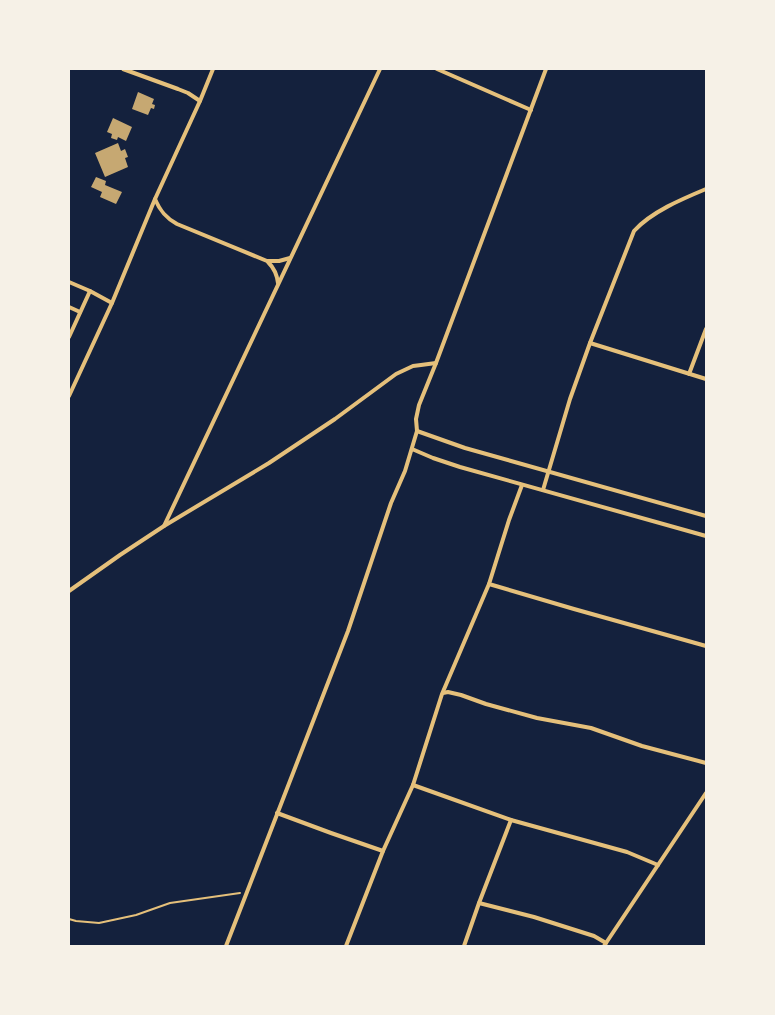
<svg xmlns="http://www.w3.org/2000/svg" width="775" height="1015" font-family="Signika,sans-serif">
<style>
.building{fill:#c6a872}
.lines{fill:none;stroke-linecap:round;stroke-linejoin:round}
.path{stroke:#e5c07b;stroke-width:2}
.minor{stroke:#e5c07b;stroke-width:4}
</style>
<rect width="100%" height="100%" fill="#14213d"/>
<g class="building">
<path d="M138 92 154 99 152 104 155 105 154 109 151 108 148 115 132 109Z"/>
<path d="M113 118 132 127 126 141 118 137 117 140 111 138 112 134 107 132Z"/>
<path d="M118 143 121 151 125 149 128 157 125 158 128 167 105 177 95 153Z"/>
<path d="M96 177 106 181 105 185 122 192 116 204 100 197 102 192 91 187Z"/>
</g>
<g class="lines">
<path class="path" d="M69 919 76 921 99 923 136 915 170 903 240 893"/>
<g class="minor">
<path d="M123 69 178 89 188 93 200 101"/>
<path d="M437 69 531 110"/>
<path d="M155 199C160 211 166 218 177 224L267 261H279L290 258"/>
<path d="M268 262C274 268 277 274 278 283"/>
<path d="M69 282 90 291 112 303"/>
<path d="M69 307 80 312"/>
<path d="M69 337 90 291"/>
<path d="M590 343 706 379"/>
<path d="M689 374 706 329"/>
<path d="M69 396 112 303 155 199 200 101 213 69"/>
<path d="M417 431 465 448 706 516"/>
<path d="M412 449 433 458 460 467 706 536"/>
<path d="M522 485 509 520 489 584 574 609 706 646"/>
<path d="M543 490 570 399 590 343 634 231C651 212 682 199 706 189"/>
<path d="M164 526 380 69"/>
<path d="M69 591 120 555 164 526 269 463 335 419 396 374 413 366 421 365 436 363"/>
<path d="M443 693 448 692 461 695 486 704 537 718 591 728 642 746 706 763"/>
<path d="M413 785 511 820 479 903 464 946"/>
<path d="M277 813 331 833 383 851 413 785 442 694 489 584"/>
<path d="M511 820 627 852 658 865"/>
<path d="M479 903 534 917 594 936 606 943"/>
<path d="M226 946 247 892 348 631 391 503 405 471 417 431 416 419 419 405 436 363 546 69"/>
<path d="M346 946 383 851"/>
<path d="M604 946 706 793"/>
</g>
</g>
<rect width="775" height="1015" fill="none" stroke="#f6f1e7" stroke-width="140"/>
</svg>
